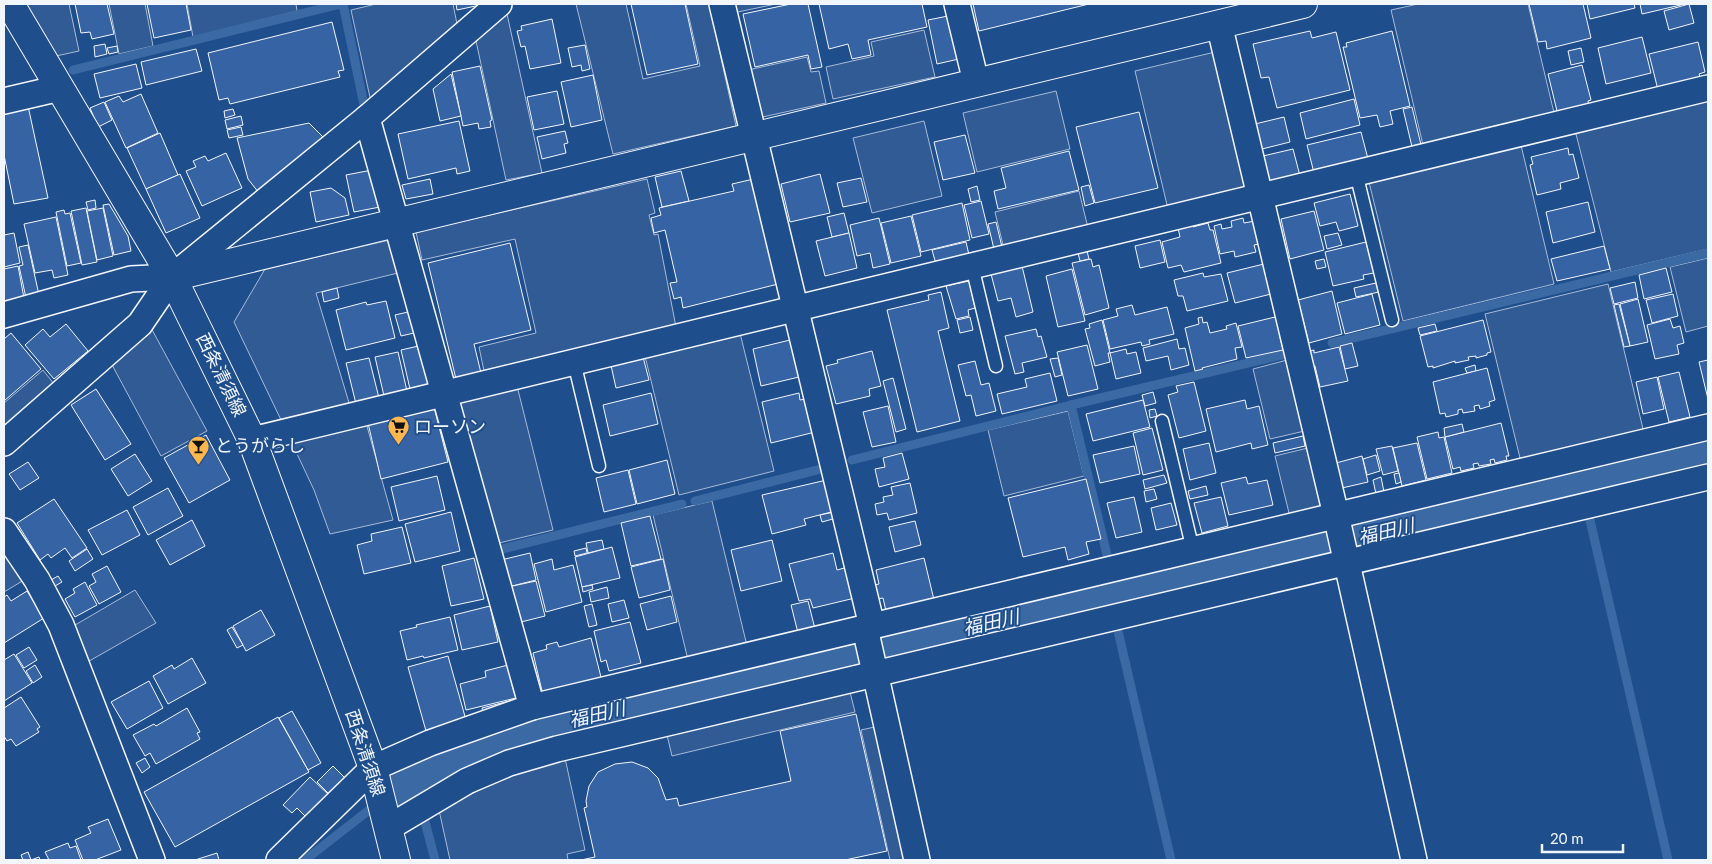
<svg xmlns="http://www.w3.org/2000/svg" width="1712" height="864" font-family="Lato,'Noto Sans JP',sans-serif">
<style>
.parking{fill:#305b95;stroke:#a8bbd7}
.water{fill:#3b69a3;stroke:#a8bbd7}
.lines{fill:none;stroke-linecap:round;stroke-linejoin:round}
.stream{stroke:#3b69a3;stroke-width:9}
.building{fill:#3563a3;stroke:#f2f6ff}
.service-casing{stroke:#f2f6ff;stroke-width:15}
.minor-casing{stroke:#f2f6ff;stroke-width:28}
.tertiary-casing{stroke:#f2f6ff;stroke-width:30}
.secondary-casing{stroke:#f2f6ff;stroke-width:30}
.service{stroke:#1f4e8c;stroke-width:12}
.minor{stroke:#1f4e8c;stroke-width:25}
.tertiary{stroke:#1f4e8c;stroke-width:28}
.secondary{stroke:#1f4e8c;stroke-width:28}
.labels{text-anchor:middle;stroke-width:4;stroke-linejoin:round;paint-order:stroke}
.street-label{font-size:18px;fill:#f2f6ff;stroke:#1f4e8c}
.poi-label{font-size:18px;fill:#f2f6ff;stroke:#1f4e8c;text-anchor:start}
.water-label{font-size:19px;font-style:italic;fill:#f2f6ff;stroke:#1f4e8c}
</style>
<rect width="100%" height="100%" fill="#1f4e8c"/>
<g class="parking">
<path d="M25 4H69L79 51 56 56Z"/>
<path d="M109 4H145L153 46 119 54Z"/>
<path d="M187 4H296L297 11 193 37Z"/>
<path d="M376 4H453L458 29 371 102 351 10Z"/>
<path d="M576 4H626L643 79 700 66 686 4H709L736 126 613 154Z"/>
<path d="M731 4H776L733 13Z"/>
<path d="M1418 4H1528L1555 117 1424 149 1391 10Z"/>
<path d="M507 14 542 173 506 180 476 41Z"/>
<path d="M924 30 935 77 833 99 826 67 874 56 871 42Z"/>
<path d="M1215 52 1247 185 1243 191 1168 209 1135 71Z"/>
<path d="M807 57 811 72 819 71 826 103 758 118 748 70Z"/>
<path d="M1056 91 1070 149 977 172 963 113Z"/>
<path d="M1708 97V249L1611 272 1575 130Z"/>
<path d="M924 121 942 196 872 213 853 138Z"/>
<path d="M1520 141 1554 284 1403 321 1368 178Z"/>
<path d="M647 179 655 213 649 215 654 235 658 234 676 327 484 371 479 347 536 333 515 239 422 260 416 232Z"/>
<path d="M1079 191 1088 228 1004 249 995 212Z"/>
<path d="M394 239 402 272 316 293 350 406 282 422 234 322 265 269Z"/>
<path d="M1708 258V326L1686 332 1670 267Z"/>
<path d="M1608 284 1644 433 1521 462 1485 314Z"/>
<path d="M150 326 207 431 161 456 111 363Z"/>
<path d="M739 329 774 471 679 495 644 352Z"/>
<path d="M1291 359 1309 430 1270 439 1253 369Z"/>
<path d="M43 370 54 384 4 427V403Z"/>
<path d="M516 382 553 530 499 543 457 397Z"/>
<path d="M1068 411 1084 476 1004 496 988 430Z"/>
<path d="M365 419 393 520 330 534 314 490 290 439Z"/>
<path d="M1312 447 1327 508 1290 517 1275 456Z"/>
<path d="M712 501 748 650 689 664 653 515Z"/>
<path d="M4 549 24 580 4 592Z"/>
<path d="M135 590 156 623 84 664 70 628Z"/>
<path d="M850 692 855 712 672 756 667 735Z"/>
<path d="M879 726 909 860H890L861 730Z"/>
<path d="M565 758 585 850 567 854 568 860H450L439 810 514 773Z"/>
</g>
<path class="water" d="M1708 437V465L555 738 393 813 384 776 496 728Z"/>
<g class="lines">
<g class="stream">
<path d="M343 4 364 105"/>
<path d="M73 70 341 4"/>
<path d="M1332 343 1708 253"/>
<path d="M852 460 1071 405"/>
<path d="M695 501 825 468"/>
<path d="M1590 520 1668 860"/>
<path d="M495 542 498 550 682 504"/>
<path d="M1108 559 1071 405 1286 354"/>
<path d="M1118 631 1171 860"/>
<path d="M424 818 435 860"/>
<path d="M305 860 378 803"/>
</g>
</g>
<g class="building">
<path d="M75 4H107L114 34 92 39 90 32 81 33Z"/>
<path d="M147 4H186L191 30 154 38Z"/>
<path d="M456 4H485L457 10Z"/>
<path d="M631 4H685L698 64 647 75Z"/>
<path d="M791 4H808L822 67 811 69 808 55 755 67 743 14Z"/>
<path d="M819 4H922L927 27 868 40 871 55 852 59 848 44 829 49Z"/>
<path d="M973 4H1089L979 31Z"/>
<path d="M1529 4H1583L1591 38 1547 49 1546 41 1538 42Z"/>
<path d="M1587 4H1634L1635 8 1590 19Z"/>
<path d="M1640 4H1685L1642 14Z"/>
<path d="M1689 4 1694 23 1669 30 1664 11Z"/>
<path d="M953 15 963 58 937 64 928 20Z"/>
<path d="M552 19 561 63 530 69 525 46 521 47 517 31 522 30 521 26Z"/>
<path d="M332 22 344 70 338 71 340 77 230 104 228 98 219 100 208 53Z"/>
<path d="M1310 31 1312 38 1336 32 1350 90 1277 108 1269 77 1261 78 1253 44Z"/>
<path d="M1392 31 1410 106 1390 111 1393 124 1380 127 1377 115 1360 118 1343 47H1347L1346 43Z"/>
<path d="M1642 37 1651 73 1606 84 1598 48Z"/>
<path d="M1698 42 1705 72 1699 74 1701 80 1658 90 1649 54Z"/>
<path d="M105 44 107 54 95 57 94 46Z"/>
<path d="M585 45 590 69 582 71 581 65 572 67 568 48Z"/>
<path d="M117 46 118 52 109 54 107 48Z"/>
<path d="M1581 48 1584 62 1571 65 1568 51Z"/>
<path d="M196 49 202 71 146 85 141 62Z"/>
<path d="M136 64 142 88 100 98 94 74Z"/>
<path d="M1582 65 1591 100 1588 101 1589 107 1558 115 1548 74Z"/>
<path d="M480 66 492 120 490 121 491 127 479 129 478 123 463 126 452 72Z"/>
<path d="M451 74 461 116 440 121 433 89Z"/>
<path d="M593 75 602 120 571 127 561 82Z"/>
<path d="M557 91 564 124 534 130 527 97Z"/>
<path d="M141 94 158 133 126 148 105 102 119 96 123 102Z"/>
<path d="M1354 99 1360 125 1306 139 1300 113Z"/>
<path d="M104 102 112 120 98 127 90 108Z"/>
<path d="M28 106 48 198 14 204 4 155V112Z"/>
<path d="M1412 107 1422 149 1413 151 1403 109Z"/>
<path d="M233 109 235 115 225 118 224 111Z"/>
<path d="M1139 112 1158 188 1095 203 1076 127Z"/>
<path d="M241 116 243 125 227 129 225 120Z"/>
<path d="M1284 117 1290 142 1262 149 1255 124Z"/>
<path d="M459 121 470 171 457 174 456 168 408 179 398 134Z"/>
<path d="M309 123 323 137 259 193 248 179 237 138Z"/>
<path d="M241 127 243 135 229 138 227 130Z"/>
<path d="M565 131 568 143 564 144 566 153 542 159 537 137Z"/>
<path d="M1361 132 1368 159 1314 173 1307 145Z"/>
<path d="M160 133 178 175 146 189 127 148Z"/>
<path d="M965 135 975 173 943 180 934 142Z"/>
<path d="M1568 148 1569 155 1573 154 1579 178 1560 183 1561 189 1537 195 1530 165 1533 164 1531 157Z"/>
<path d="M1293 149 1300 176 1270 184 1263 156Z"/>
<path d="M1069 151 1079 190 998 209 994 191 1006 188 1001 168Z"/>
<path d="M226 153 242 188 202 206 186 171 196 167 193 161 205 156 208 161Z"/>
<path d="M372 170 380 207 354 212 346 175Z"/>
<path d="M681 171 689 201 662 207 655 177Z"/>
<path d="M180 174 200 218 166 233 146 189Z"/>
<path d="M820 174 830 213 790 222 781 184Z"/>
<path d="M758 178 778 284 683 308 681 297 674 299 670 283 677 282 665 230 654 233 651 218 661 215 659 208 734 191 732 184Z"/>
<path d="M861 178 867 202 843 207 837 183Z"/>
<path d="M430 179 433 194 406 199 402 185Z"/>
<path d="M1089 185 1094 203 1085 206 1081 187Z"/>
<path d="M977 186 980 200 971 202 968 189Z"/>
<path d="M331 188 345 198 349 215 316 222 310 192Z"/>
<path d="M1350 194 1358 226 1339 231 1336 222 1320 226 1314 203Z"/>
<path d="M95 200 96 208 88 210 86 202Z"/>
<path d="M981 201 989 234 972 238 964 205Z"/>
<path d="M1588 202 1595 232 1553 243 1546 212Z"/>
<path d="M962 203 970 240 921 252 912 215Z"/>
<path d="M109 204 128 236 131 251 114 255 103 205Z"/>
<path d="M86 208 97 262 82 265 71 211Z"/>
<path d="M103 208 113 256 97 260 87 211Z"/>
<path d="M64 210 65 214 70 213 81 263 67 266 56 212Z"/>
<path d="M1314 211 1324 250 1290 259 1281 219Z"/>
<path d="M844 213 849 233 832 237 827 217Z"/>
<path d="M911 216 921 256 891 263 881 223Z"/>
<path d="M56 217 68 275 54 278 52 270 35 273 24 224Z"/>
<path d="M879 218 890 264 873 268 870 253 857 256 850 225Z"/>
<path d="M1243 218 1244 223 1255 221 1260 244 1254 245 1256 252 1235 257 1234 251 1220 254 1214 226 1221 224 1222 229 1232 227 1231 221Z"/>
<path d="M1191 219 1193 227 1208 223 1210 230H1213L1221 263 1184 272 1181 265 1168 268 1162 242 1180 237 1177 223Z"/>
<path d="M996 222 1002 247 994 249 988 224Z"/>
<path d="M14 233 20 263 4 267V235Z"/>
<path d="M849 233 857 268 825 276 816 241Z"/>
<path d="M1338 233 1342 245 1327 249 1324 236Z"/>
<path d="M1160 240 1165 262 1140 268 1135 246Z"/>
<path d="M966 242 969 255 936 264 932 250Z"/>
<path d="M1366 242 1374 273 1363 275 1364 279 1333 286 1325 252Z"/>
<path d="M510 243 531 330 474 344 481 373 456 379 428 263Z"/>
<path d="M28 245 39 295 26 298 19 266 23 265 19 247Z"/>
<path d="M1604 246 1610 269 1557 281 1551 259Z"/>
<path d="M1086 247 1089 259 1080 261 1077 249Z"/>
<path d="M1091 259 1093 267 1099 265 1109 308 1085 315 1072 263Z"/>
<path d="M1324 259 1326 267 1317 269 1315 261Z"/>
<path d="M1264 264 1271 294 1235 303 1227 273Z"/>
<path d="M18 266 24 298 4 303V269Z"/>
<path d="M1022 266 1033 312 1016 317 1011 298 998 301 991 274Z"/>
<path d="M1666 268 1672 292 1644 299 1639 275Z"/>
<path d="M1072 269 1085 321 1058 327 1046 276Z"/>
<path d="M1203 273 1204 277 1221 274 1228 301 1187 311 1183 296H1178L1174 280Z"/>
<path d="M969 281 975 308 968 310 969 316 956 319 946 286Z"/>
<path d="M1635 282 1638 298 1614 304 1610 288Z"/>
<path d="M1376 283 1379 292 1356 297 1354 288Z"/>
<path d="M337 288 339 298 324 302 322 292Z"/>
<path d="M1332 291 1342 334 1309 343 1298 300Z"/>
<path d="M941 292 949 328 938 331 960 421 917 432 887 310 929 300 928 295Z"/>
<path d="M1372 294 1380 325 1345 334 1337 303Z"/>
<path d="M1673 294 1678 316 1652 323 1646 300Z"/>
<path d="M1638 299 1648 342 1630 346 1620 304Z"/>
<path d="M386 301 395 338 346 350 336 310 366 302 367 305Z"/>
<path d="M1619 304 1630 346 1624 347 1614 305Z"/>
<path d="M1132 305 1135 315 1167 307 1174 334 1149 340 1150 344 1142 346 1141 342 1110 349 1103 320 1118 316 1116 309Z"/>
<path d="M408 312 414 333 401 336 395 315Z"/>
<path d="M970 317 973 330 960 333 957 320Z"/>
<path d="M1202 317 1203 323 1207 322 1210 333 1227 329 1226 326 1236 323 1242 347 1235 348 1237 359 1202 368 1203 369 1195 371 1185 328 1199 324 1198 318Z"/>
<path d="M1275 317 1276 320 1282 319 1286 336 1280 337 1283 350 1246 358 1238 326Z"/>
<path d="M1670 319 1673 328 1680 326 1684 343 1677 345 1679 354 1655 359 1647 325Z"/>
<path d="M1102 320 1110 353H1108L1110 362 1095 366 1085 329 1090 328 1089 324Z"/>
<path d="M1483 320 1491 352 1487 353V355L1476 358V356L1468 357 1469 360 1455 363V361L1433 368V366L1428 367 1420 336Z"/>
<path d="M66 324 88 351 54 379 25 345 43 329 50 337Z"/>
<path d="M1435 324 1437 331 1420 335 1418 328Z"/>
<path d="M1036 329 1038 337 1041 336 1047 357 1022 363 1024 372 1015 374 1005 336Z"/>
<path d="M11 333 41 369 4 401V339Z"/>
<path d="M1177 339 1179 349 1185 348 1189 365 1171 370 1168 356 1146 361 1143 348Z"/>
<path d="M790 340 799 377 761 386 753 349Z"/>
<path d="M1352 343 1358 366 1345 369 1340 346Z"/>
<path d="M423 345 432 384 410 389 401 350Z"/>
<path d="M1087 345 1098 389 1068 396 1057 352Z"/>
<path d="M1339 347 1348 381 1320 387 1315 366 1309 367 1306 352 1314 350V353Z"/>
<path d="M1126 349 1127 354 1136 352 1141 373 1116 379 1110 353Z"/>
<path d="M872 351 881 386 869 389 870 396 836 404 826 366 838 363 837 360Z"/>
<path d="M398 352 407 391 384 396 375 357Z"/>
<path d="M642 353 649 380 616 388 610 361Z"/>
<path d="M369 358 379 398 356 404 346 363Z"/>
<path d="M1058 358 1062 375 1055 377 1050 359Z"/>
<path d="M1708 360V399L1699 362Z"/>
<path d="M975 361 981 385 989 383 996 411 976 416 971 395 966 396 958 365Z"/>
<path d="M1475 365 1476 371 1467 373 1465 368Z"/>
<path d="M1487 368 1495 400 1489 402 1490 406 1480 409 1479 405 1474 406 1475 411 1463 413 1462 409 1458 410V414L1446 417 1445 413 1440 414 1433 382Z"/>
<path d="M1679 372 1690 417 1669 422 1658 377Z"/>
<path d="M1050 373 1057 401 1002 414 997 394 1027 387 1025 379Z"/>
<path d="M1657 377 1664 409 1643 414 1636 382Z"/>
<path d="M893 378 906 429 896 432 883 381Z"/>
<path d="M1194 382 1206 431 1179 438 1168 395 1178 392 1176 386Z"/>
<path d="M96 389 131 444 105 460 71 405Z"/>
<path d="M1153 392 1156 403 1145 406 1142 395Z"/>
<path d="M651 393 658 424 610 436 603 405Z"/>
<path d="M799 393 800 400 811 398 819 431 771 443 762 402Z"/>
<path d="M1143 400 1150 427 1093 441 1086 414Z"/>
<path d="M1245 400 1247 409 1259 406 1268 445 1252 449 1251 443 1216 452 1206 409Z"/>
<path d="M888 406 896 442 872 447 863 412Z"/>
<path d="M434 407 448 462 381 479 368 423Z"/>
<path d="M1155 409 1157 416 1150 418 1149 410Z"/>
<path d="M1501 423 1509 456H1506L1507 460 1495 463 1494 459 1490 460 1491 464 1479 466 1478 463 1473 464 1474 468 1461 471 1460 467 1453 469 1445 437Z"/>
<path d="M1462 424 1464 432 1445 437 1444 428Z"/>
<path d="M1152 428 1163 470 1143 475 1133 433Z"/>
<path d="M1438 432 1439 438 1444 437 1452 473 1427 479 1417 437Z"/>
<path d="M206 435 230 480 189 503 164 458Z"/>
<path d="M1303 436 1305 446 1275 453 1273 443Z"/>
<path d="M1209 443 1216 473 1190 480 1183 449Z"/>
<path d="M1417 443 1426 480 1402 486 1393 448Z"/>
<path d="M1134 446 1140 474 1100 483 1093 455Z"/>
<path d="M1392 446 1398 471 1383 475 1376 449Z"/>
<path d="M902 453 909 479 879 487 875 469 885 467 883 458Z"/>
<path d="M135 454 152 481 128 496 111 469Z"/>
<path d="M1376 455 1380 471 1367 475 1363 459Z"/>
<path d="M1362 456 1368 482 1342 488 1336 463Z"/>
<path d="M667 460 675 494 637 504 629 470Z"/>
<path d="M28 462 39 478 20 490 9 474Z"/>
<path d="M628 470 636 504 604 512 596 478Z"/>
<path d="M1399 473 1401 482 1396 484 1394 474Z"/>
<path d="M1164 475 1167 483 1145 489 1143 480Z"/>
<path d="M437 476 445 510 399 521 391 487Z"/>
<path d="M1246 477 1248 484 1267 480 1273 505 1229 515 1221 483Z"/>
<path d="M1381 477 1384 492 1376 494 1373 480Z"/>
<path d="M831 479 839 510 804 519 806 525 772 534 762 495Z"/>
<path d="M1086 479 1101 539 1086 542 1089 554 1068 560 1065 547 1023 557 1008 498Z"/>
<path d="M910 483 917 513 889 520 887 513 877 515 875 504 884 502 883 497 893 495 891 487Z"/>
<path d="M1206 486 1208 495 1190 499 1188 491Z"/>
<path d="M168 488 183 516 148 535 133 507Z"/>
<path d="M1154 489 1157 499 1146 502 1144 491Z"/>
<path d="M1134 497 1142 532 1116 538 1107 503Z"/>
<path d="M1221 497 1228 526 1202 533 1194 503Z"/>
<path d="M54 499 87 548 72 558 65 548 51 558 48 554 40 560 17 523Z"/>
<path d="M1171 503 1177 525 1156 530 1151 508Z"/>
<path d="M127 510 140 535 102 555 88 530Z"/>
<path d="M839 511 840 517 822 522 820 515Z"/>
<path d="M451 512 460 551 415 562 405 524Z"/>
<path d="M650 516 661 559 631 566 621 523Z"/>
<path d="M192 520 205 546 170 565 156 540Z"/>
<path d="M915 521 921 545 895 552 889 527Z"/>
<path d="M402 527 411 563 364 574 357 545 372 541 371 534Z"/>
<path d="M602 540 604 549 588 553 586 543Z"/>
<path d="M772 540 782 581 741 591 731 550Z"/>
<path d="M612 547 620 578 582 587 575 557Z"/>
<path d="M586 548 587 553 575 556 574 551Z"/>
<path d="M87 549 93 559 75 571 69 561Z"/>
<path d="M530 553 536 580 508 587 501 560Z"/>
<path d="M833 553 837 570 848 567 855 598 813 608 810 599 799 601 789 564Z"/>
<path d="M474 558 484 599 451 606 442 566Z"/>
<path d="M924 558 934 600 886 611 883 598 877 599 874 585 879 584 876 570Z"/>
<path d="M552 559 554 570 573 565 582 602 546 612 534 564Z"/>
<path d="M663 559 670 590 639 598 631 567Z"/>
<path d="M107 566 121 592 99 604 89 586 96 582 92 574Z"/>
<path d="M58 576 62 582 55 586 51 580Z"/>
<path d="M536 581 545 616 517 623 508 587Z"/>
<path d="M85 582 97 605 75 617 65 599 75 593 73 589Z"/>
<path d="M592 585 593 589 583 592 582 587Z"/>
<path d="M607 587 609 598 591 602 589 592Z"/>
<path d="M27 591 44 618 4 643V597L7 595 11 601Z"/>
<path d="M671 596 677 622 647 630 640 604Z"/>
<path d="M624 600 629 618 612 622 608 604Z"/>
<path d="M808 601 815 629 798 633 791 605Z"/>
<path d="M592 604 597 625 589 627 584 606Z"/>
<path d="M490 606 498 642 462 650 454 615Z"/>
<path d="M261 610 275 635 246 651 233 626Z"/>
<path d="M450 617 458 650 424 658 423 656 407 660 400 631 417 627 416 625Z"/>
<path d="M630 622 641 663 609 671 606 660 601 662 594 631Z"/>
<path d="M232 627 243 645 237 648 227 630Z"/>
<path d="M591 638 602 681 543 695 533 653 547 649 546 645 557 642 559 647Z"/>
<path d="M29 647 37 660 24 668 16 655Z"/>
<path d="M14 654 32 683 4 701V660Z"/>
<path d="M448 656 466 720 426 731 408 667Z"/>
<path d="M192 658 206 683 168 704 153 676 172 665 174 669Z"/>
<path d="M512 664 517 684 512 685 516 698 466 710 460 684 486 677 485 671Z"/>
<path d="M35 665 42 677 33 683 26 671Z"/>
<path d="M149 681 163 708 127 729 111 702Z"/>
<path d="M21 697 40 727 37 729 39 732 16 746 11 739 7 741 4 736V708Z"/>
<path d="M521 698 483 714 482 708Z"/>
<path d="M187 708 200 732 197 733 200 739 156 764 150 753 145 756 133 735 154 724 156 726Z"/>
<path d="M292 711 321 763 308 770 279 718Z"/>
<path d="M856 714 887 851 845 860H581L595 857 584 808 587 807 586 801 589 786 598 772 615 764 632 762 648 768 658 778 666 800 677 798 679 806 791 781 780 731Z"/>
<path d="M278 717 309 772 175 847 144 792Z"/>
<path d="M145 758 150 767 142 773 136 763Z"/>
<path d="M333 766 345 778 330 795 317 782Z"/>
<path d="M310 777 330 796 307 818 297 808 292 813 283 805Z"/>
<path d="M108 819 121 850 95 860H83L75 840 91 833 88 827Z"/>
<path d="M68 843 70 848 76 846 81 860H49L45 852Z"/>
<path d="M28 852 31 860 39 857 40 860H23L21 855Z"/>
<path d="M217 853 219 860H195Z"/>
</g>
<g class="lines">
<defs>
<g id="service">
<path d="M1356 173 1392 320"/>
<path d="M972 266 996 366"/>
<path d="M574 362 599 466"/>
<path d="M1162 421 1193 550"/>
</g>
<g id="minor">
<path d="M722 4 872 626"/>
<path d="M957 4 976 82"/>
<path d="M1219 24 1336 515 1414 860"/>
<path d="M4 101 60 88"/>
<path d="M367 118 532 707"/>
<path d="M4 315 131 279 172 277"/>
<path d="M252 440 1708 88"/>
<path d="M4 443 140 324 172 277 367 118 499 4"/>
<path d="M4 531 37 580 61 625 152 860"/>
<path d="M865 628 917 860"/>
<path d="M388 828 467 781 509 763 557 749 1708 477"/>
<path d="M279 860 373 768 430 743 532 707 1708 427"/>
</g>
<path id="tertiary" d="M172 277 1303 4"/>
<path id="secondary" d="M10 4 172 277 252 440 373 768 396 860"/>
</defs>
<use href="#service" class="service-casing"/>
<use href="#minor" class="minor-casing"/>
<use href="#tertiary" class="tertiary-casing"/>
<use href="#secondary" class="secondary-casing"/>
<use href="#service" class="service"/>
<use href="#minor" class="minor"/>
<use href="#tertiary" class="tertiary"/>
<use href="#secondary" class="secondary"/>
</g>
<defs>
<symbol id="supermarket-pin" viewBox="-11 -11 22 30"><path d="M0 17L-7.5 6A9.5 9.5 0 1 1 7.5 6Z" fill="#ffb74d" stroke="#1f4e8c"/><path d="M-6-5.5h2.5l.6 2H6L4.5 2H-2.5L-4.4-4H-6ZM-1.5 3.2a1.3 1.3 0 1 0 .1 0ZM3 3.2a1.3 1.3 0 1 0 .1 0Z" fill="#111"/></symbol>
<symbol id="bar-pin" viewBox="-11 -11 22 30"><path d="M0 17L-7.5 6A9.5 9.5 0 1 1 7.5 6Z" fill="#ffb74d" stroke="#1f4e8c"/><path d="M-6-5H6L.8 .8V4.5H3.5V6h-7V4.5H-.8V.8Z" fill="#111"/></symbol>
</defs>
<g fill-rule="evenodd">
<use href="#supermarket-pin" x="386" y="414" width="25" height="34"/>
<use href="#bar-pin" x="186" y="434" width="25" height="34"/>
</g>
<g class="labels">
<g class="street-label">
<text transform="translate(221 375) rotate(64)" y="6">西条清須線</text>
<text transform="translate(365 753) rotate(72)" y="6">西条清須線</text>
</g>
<g class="poi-label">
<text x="414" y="433">ローソン</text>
<text x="215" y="452">とうがらし</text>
</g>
<g class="water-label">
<text transform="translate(1386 531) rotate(-13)" y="7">福田川</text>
<text transform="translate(991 622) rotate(-13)" y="7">福田川</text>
<text transform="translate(597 714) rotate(-13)" y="7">福田川</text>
</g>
</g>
<rect width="1712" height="864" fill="none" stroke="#f2f6ff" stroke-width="10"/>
<path d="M1542 844v8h81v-8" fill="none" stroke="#f2f6ff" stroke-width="2.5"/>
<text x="1550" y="844" font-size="15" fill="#f2f6ff" stroke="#1f4e8c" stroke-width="4" paint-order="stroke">20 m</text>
</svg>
